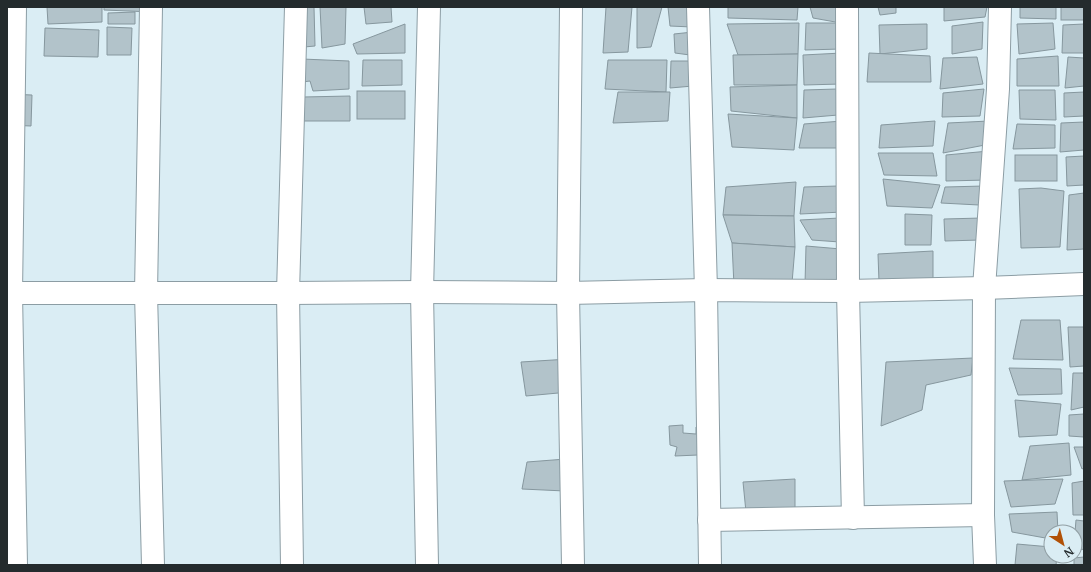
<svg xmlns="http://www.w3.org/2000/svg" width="1091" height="572" font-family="Merriweather,serif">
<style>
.building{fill:#b2c3ca;stroke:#86979e}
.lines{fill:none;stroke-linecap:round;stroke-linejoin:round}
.minor-casing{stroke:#8c9da4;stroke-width:24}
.minor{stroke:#fff;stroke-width:22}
</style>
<rect width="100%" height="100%" fill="#daedf4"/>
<g class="building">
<path d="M47 7H102V22L48 24Z"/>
<path d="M104 7H153V12L104 10Z"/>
<path d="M303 7H314L315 46 304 47Z"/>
<path d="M320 7H346L345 44 322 48Z"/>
<path d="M364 7H391L392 22 366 24Z"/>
<path d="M606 7H632L628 52 603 53Z"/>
<path d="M637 7H662L651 47 637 48Z"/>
<path d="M668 7H691L692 27 670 26Z"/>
<path d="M728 7H798L797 20 728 18Z"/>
<path d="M810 7H842L841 23 813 18Z"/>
<path d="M878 7H896V13L880 15Z"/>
<path d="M944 7H987L985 17 944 21Z"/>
<path d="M1020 7H1056V19L1020 18Z"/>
<rect x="1061" y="7" width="23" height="13"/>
<path d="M135 12V24H108V13Z"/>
<path d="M983 22 982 49 952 54V26Z"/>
<path d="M799 23 798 54 738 55 727 24Z"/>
<path d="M806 23H841V49L805 50Z"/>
<path d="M1053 23 1055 49 1019 54 1017 24Z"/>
<path d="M405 24V53L357 54 353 44Z"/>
<path d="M927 24V49L880 54 879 25Z"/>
<path d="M1084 24V53H1062L1063 25Z"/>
<path d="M107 27 132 28 131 55H107Z"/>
<path d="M45 28 99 30 98 57 44 56Z"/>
<path d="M693 32 690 55 675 53 674 34Z"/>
<path d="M842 53 841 84 804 85 803 55Z"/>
<path d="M869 53 930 56 931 82H867Z"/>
<path d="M798 54 797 85H734L733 55Z"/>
<path d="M1058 56 1059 86H1017V59Z"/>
<path d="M977 57 983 84 940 89 943 58Z"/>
<path d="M1068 57 1084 58V86L1065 88Z"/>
<path d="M302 59 349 61V89L313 91 310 81 302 82Z"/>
<path d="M363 60H402V85L362 86Z"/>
<path d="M608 60H667L666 92 605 89Z"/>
<path d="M671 61H695L693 86 670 88Z"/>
<path d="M797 85V118L731 111 730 87Z"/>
<path d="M837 89 838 115 803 118 804 90Z"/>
<path d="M984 89 980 116 942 117 943 93Z"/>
<path d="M1019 90H1055L1056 120 1020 119Z"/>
<rect x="357" y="91" width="48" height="28"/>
<path d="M618 92H670L668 121 613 123Z"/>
<path d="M1084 92V116L1064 117V93Z"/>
<path d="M7 94 32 95 31 126 7 125Z"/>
<path d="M350 96V121H303V97Z"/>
<path d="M728 114 797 118 794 150 732 147Z"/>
<path d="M842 121 840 148H799L804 124Z"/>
<path d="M935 121 933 146 879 148 881 125Z"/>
<path d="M989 121 985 145 943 153 948 123Z"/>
<path d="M1084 122V150L1060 152 1061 123Z"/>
<path d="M1017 124 1055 125V148L1013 149Z"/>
<path d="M989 151 987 180 946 181V155Z"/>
<path d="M878 153H933L937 176 884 175Z"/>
<rect x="1015" y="155" width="42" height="26"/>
<path d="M1084 156V185L1067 186 1066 157Z"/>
<path d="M883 179 940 185 932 208 887 206Z"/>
<path d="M796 182 794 216 723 215 726 187Z"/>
<path d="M838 186 843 212 800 214 804 187Z"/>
<path d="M984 186 979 205 941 203 945 187Z"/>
<path d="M1041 188 1064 191 1060 247 1021 248 1019 189Z"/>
<path d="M1084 193V249L1067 250 1069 195Z"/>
<path d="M905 214 932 215 931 245H905Z"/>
<path d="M723 215 794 216 795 247 732 243Z"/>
<path d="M840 218V242L812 240 800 220Z"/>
<path d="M982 218 980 240 945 241 944 219Z"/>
<path d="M732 243 795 247 792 283 734 286Z"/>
<path d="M806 246 841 249 840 282 805 284Z"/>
<path d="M933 251V282H879L878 254Z"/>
<path d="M1021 320H1060L1063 360 1013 359Z"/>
<path d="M1068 327H1084V366L1070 367Z"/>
<path d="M973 358 971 375 926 385 922 410 881 426 886 362Z"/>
<path d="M569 359V392L526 396 521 362Z"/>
<path d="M1009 368 1061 369 1062 394 1018 395Z"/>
<path d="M1073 373H1084V407L1071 410Z"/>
<path d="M1015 400 1061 404 1057 435 1019 437Z"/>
<path d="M1084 414V437L1069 436V415Z"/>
<path d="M683 425V433L696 434V427L702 425 698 455 675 456 677 447 670 445 669 426Z"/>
<path d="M1069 443 1071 475 1022 480 1030 446Z"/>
<path d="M1074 447H1084V468L1082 469Z"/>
<path d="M566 459 565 491 522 489 527 462Z"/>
<path d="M795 479V511L746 512 743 482Z"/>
<path d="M1063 479 1055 504 1011 507 1004 481Z"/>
<path d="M1084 481V515H1073L1072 483Z"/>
<path d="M1057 512 1058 532H1051V539L1012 532 1009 514Z"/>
<path d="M1076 520 1084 521V549L1075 551V532Z"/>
<path d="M1017 544 1051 547V556H1057L1056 565H1015Z"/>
<path d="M1084 557V565H1074V558Z"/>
</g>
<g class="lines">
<defs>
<g id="minor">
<path d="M15 7 11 293 16 565"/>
<path d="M151 7 146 293 153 565"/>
<path d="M571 7 568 293 573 565"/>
<path d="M698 7 706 290 710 565"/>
<path d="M847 7 848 291 853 518"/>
<path d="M7 293H288L422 292 568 293 706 290 848 291 984 288 1084 284"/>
<path d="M709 520 983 515"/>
<path d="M292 565 288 293 296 7"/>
<path d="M427 565 422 292 429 7"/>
<path d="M985 565 983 515 984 288 998 89 1000 7"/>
</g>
</defs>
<use href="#minor" class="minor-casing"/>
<use href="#minor" class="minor"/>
</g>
<rect width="1091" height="572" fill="none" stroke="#242b2d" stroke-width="16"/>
<g transform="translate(1063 544) rotate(144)"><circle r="19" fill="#daedf4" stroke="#919fa4"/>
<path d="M0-3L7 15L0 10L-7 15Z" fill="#b15107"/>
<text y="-6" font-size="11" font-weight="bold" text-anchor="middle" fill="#242b2d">N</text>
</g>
</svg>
